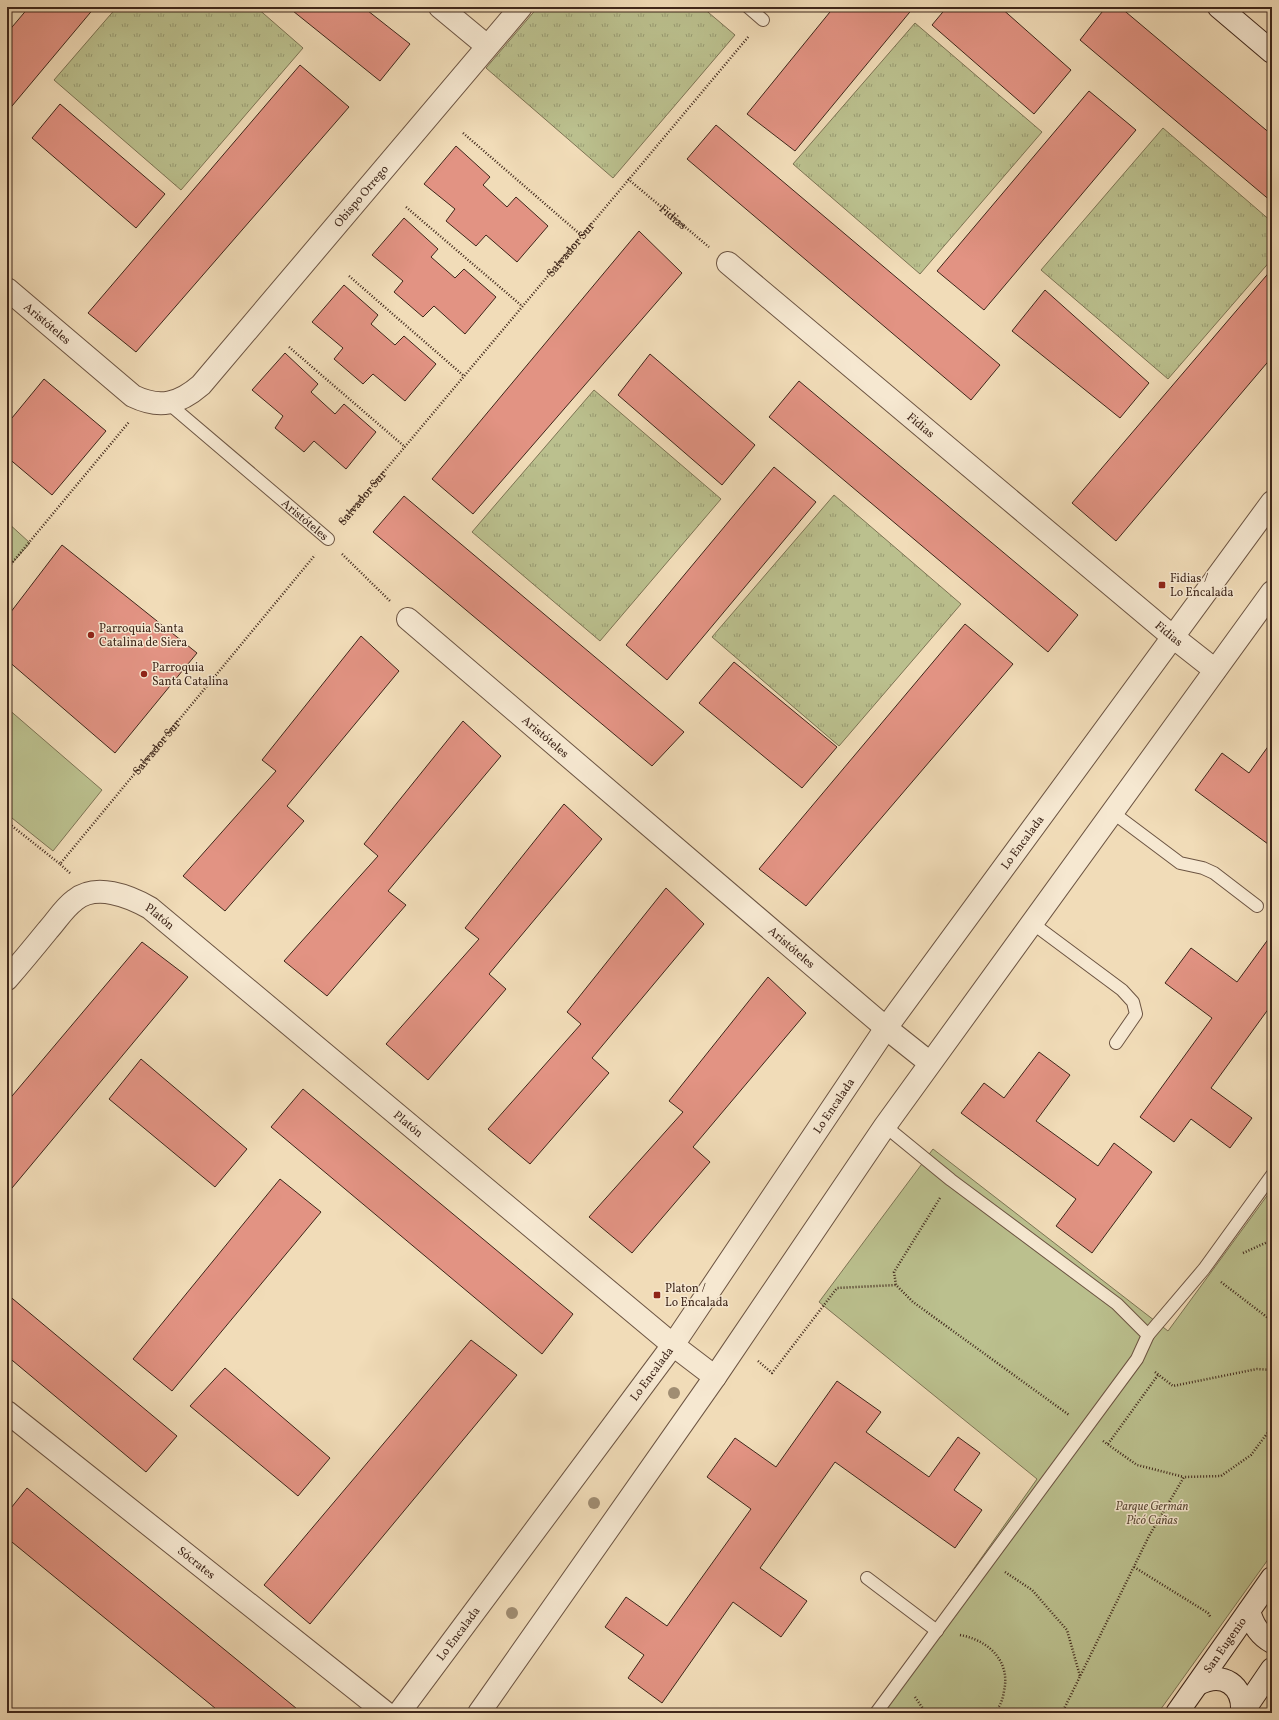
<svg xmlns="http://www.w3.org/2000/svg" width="1279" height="1720" font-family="Vollkorn,serif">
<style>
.grass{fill:url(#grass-tufts);stroke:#7d7454}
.park{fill:#bbc08e;stroke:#7d7454}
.building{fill:#e29383;stroke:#3f271b}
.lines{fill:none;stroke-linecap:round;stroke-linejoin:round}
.service-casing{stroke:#6c5442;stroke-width:14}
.minor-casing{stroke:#6c5442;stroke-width:24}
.tertiary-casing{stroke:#6c5442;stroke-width:24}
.secondary-casing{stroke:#3f271b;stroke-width:24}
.path{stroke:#3f271b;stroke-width:2.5;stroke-dasharray:1 2;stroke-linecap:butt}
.service{stroke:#f6e8d1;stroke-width:12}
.minor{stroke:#f6e8d1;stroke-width:22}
.tertiary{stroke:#f6e8d1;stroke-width:22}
.secondary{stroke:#f6e8d1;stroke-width:22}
.tree{fill:#a08d72}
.poi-dot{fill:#8f2418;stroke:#f6e8d1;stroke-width:1.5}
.labels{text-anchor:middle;stroke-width:3;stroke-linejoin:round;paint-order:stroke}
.street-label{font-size:12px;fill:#3f271b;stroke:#f6e8d1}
.poi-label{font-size:12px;fill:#3f271b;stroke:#f6e8d1;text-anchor:start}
.park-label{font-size:12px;font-style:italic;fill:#5e4d38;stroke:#f6e8d1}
</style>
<defs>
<pattern id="grass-tufts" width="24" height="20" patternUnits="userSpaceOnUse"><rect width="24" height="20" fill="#bbc08e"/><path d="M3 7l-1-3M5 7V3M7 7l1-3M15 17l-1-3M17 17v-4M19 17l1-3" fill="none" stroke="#999c73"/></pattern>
</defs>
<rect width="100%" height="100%" fill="#f1dcb8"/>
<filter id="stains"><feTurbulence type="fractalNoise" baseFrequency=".005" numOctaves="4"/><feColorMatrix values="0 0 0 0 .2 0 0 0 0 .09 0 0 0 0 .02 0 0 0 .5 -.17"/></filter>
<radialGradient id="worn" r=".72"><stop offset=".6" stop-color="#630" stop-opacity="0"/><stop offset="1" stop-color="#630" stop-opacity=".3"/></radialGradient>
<g class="grass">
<path d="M117 7H256L303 48 181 190 54 80Z"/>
<path d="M538 7H702L735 35 613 178 486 68Z"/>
<path d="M915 23 1042 132 920 274 793 164Z"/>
<path d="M1163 128 1272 222V259L1168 379 1041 270Z"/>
<path d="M594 390 721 499 600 641 472 532Z"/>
<path d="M834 495 961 604 839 746 712 637Z"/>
</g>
<g class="park">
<path d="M7 522 30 543 7 569Z"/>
<path d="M7 708 102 790 53 851 7 814Z"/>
<path d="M933 1149 1168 1331 1272 1189V1554L1158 1713H872L1037 1479 819 1302Z"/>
</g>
<g class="building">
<path d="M29 7H95L7 112V33Z"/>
<path d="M288 7H363L410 44 380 81Z"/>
<path d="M834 7H914L795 151 747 114Z"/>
<path d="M947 7H1000L1071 70 1034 114 932 25Z"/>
<path d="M1106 7H1120L1272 135V202L1080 40Z"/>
<path d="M300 65 349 107 136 352 88 313Z"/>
<path d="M1089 91 1136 130 984 310 937 271Z"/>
<path d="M60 104 165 194 136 228 32 138Z"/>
<path d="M716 125 1000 365 971 400 687 159Z"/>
<path d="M456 146 490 177 483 185 507 207 516 197 548 226 517 262 486 235 476 246 446 221 455 209 424 184Z"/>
<path d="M404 218 438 249 431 257 455 278 464 269 496 297 465 334 434 306 423 317 394 292 403 281 372 255Z"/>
<path d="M639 231 682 273 473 514 432 479Z"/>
<path d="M1272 269V357L1116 541 1072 503Z"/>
<path d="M344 285 378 315 371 324 395 345 404 336 436 364 405 401 373 374 363 384 334 359 343 348 312 322Z"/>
<path d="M1045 290 1149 383 1120 418 1012 331Z"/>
<path d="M285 353 318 384 311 392 335 414 344 404 376 432 346 469 314 441 304 452 275 428 283 416 252 390Z"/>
<path d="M650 354 755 445 722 485 618 395Z"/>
<path d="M44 379 106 431 52 495 7 457V424Z"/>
<path d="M799 381 1078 615 1048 652 769 417Z"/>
<path d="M774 467 816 502 667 680 626 645Z"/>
<path d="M404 496 684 732 652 766 373 532Z"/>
<path d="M62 545 197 653 115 753 7 660V617Z"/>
<path d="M965 624 1013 664 806 906 759 869Z"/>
<path d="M361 636 399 671 287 806 304 821 225 911 183 876 276 771 262 760Z"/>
<path d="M734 662 837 747 802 788 699 703Z"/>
<path d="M463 721 501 756 388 891 406 905 327 996 284 961 378 856 364 844Z"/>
<path d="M1272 741V788L1269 792 1272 794V847L1195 790 1222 753 1249 773Z"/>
<path d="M564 804 602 839 489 974 506 989 428 1080 386 1044 479 939 465 928Z"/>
<path d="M666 888 704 924 592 1058 609 1073 530 1164 488 1129 581 1024 567 1012Z"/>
<path d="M1272 934V1004L1211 1088 1252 1118 1230 1148 1191 1119 1174 1142 1140 1117 1212 1018 1165 983 1191 948 1237 982Z"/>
<path d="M142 942 188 977 7 1194V1102Z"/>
<path d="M768 977 806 1013 693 1147 710 1162 632 1253 589 1217 683 1112 669 1101Z"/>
<path d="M1039 1052 1070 1075 1036 1121 1098 1166 1114 1143 1152 1172 1092 1253 1056 1226 1076 1199 961 1113 984 1083 1004 1098Z"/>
<path d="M141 1059 247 1149 215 1187 109 1099Z"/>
<path d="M303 1089 573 1314 542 1354 271 1127Z"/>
<path d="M280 1179 321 1212 172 1391 133 1359Z"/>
<path d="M7 1294 177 1436 146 1472 7 1356Z"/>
<path d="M471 1340 517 1375 310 1624 264 1585Z"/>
<path d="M225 1368 330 1458 298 1496 190 1406Z"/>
<path d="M837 1381 881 1412 866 1432 929 1477 958 1437 980 1453 954 1490 982 1510 955 1548 835 1462 760 1568 807 1601 781 1637 733 1602 662 1703 628 1678 644 1655 605 1627 626 1597 667 1626 751 1509 707 1477 735 1438 776 1467Z"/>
<path d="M27 1488 302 1713H221L7 1538V1513Z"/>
</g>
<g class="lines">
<defs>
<g id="service">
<path d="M748 7 763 20"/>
<path id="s4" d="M168 403 328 539"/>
<path d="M1112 812 1180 863 1203 868 1214 873 1257 906"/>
<path d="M1032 923 1122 990 1133 1002 1136 1014 1116 1043"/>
<path d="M1148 1335 1204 1269 1272 1175"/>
<path d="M867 1578 937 1631"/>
<path d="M876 1713 1137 1359 1148 1335 1117 1304 951 1180 885 1126"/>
</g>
<g id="minor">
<path d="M440 7 487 46"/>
<path id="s5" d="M728 263 1173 637 1215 670"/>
<path id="s6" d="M7 289 133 396C160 409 179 404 201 385L521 7"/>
<path id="s7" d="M408 619 886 1028 930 1063"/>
<path id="s8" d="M7 979C21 963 35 946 48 930 57 920 64 908 75 900 96 883 129 896 150 908L673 1345 715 1377"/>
<path id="s9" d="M7 1412 386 1713"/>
</g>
<g id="tertiary">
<path id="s10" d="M399 1713 673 1345 886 1028 1272 502"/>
<path d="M479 1713 715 1377 885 1126 1272 592"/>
</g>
<g id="secondary">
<path d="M1219 7 1272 52"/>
<path d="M1249 1611C1253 1625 1259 1635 1272 1642"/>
<path d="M1198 1684C1223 1671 1244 1685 1242 1713"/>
<path id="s11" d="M1177 1713 1272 1578"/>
<path d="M1242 1713 1272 1669"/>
</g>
</defs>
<use href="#service" class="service-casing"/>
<use href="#minor" class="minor-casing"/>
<use href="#tertiary" class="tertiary-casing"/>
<use href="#secondary" class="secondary-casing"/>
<g class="path">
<path d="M463 133 581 235"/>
<path id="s1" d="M628 179 709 247"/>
<path d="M406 207 522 306"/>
<path d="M349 276 464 376"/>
<path d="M289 347 405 447"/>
<path id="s2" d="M341 523 749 36"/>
<path d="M342 554 390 601"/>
<path d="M7 569 129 422"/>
<path d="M7 822 60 864"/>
<path id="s3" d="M70 873 60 864 315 555"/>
<path d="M940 1198 894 1272 896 1285 913 1302 1069 1415"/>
<path d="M1243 1253 1272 1240"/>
<path d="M1221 1282 1272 1321"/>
<path d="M758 1361 772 1373 837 1288 896 1285"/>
<path d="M1155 1372 1173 1386 1257 1369 1272 1370"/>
<path d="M1103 1441 1137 1465 1184 1477"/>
<path d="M1108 1444 1158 1375"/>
<path d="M1134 1567 1208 1613 1211 1618"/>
<path d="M1005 1572 1032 1590 1067 1630 1080 1676"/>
<path d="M960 1635C988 1640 1011 1661 1004 1691 1003 1699 1000 1707 994 1713"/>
<path d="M915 1697 926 1713"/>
<path d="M1062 1713 1149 1536 1184 1477 1221 1476 1251 1455 1272 1427"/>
</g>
<use href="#service" class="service"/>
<use href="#minor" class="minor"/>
<use href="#tertiary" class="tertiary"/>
<use href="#secondary" class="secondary"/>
</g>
<g class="tree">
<circle cx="674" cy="1393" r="6"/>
<circle cx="594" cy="1503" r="6"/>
<circle cx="512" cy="1613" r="6"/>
</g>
<g class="poi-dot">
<rect x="1158" y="581" width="8" height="8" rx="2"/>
<circle cx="91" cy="635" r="4"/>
<circle cx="144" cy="674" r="4"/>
<rect x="653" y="1291" width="8" height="8" rx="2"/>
</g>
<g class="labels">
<g class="street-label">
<text dy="4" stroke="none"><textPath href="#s6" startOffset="487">Obispo Orrego</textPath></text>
<text dy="4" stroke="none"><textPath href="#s1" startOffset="59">Fidias</textPath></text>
<text dy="4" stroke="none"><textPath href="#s2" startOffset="357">Salvador Sur</textPath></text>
<text dy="4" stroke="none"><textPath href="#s6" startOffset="53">Aristóteles</textPath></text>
<text dy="4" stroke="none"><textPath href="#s5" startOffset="252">Fidias</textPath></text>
<text dy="4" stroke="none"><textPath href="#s2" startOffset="33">Salvador Sur</textPath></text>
<text dy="4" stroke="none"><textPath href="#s4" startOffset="180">Aristóteles</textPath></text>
<text dy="4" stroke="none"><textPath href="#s5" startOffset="576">Fidias</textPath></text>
<text dy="4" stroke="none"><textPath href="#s7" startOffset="181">Aristóteles</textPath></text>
<text dy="4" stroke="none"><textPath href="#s3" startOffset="165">Salvador Sur</textPath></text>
<text dy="4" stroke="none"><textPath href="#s10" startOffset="1071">Lo Encalada</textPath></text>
<text dy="4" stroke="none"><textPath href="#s8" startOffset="197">Platón</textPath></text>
<text dy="4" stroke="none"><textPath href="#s7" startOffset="505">Aristóteles</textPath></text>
<text dy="4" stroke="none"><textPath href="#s10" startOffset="747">Lo Encalada</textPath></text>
<text dy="4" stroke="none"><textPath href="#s8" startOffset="521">Platón</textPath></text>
<text dy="4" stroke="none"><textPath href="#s10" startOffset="423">Lo Encalada</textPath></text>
<text dy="4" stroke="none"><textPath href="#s9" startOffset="242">Sócrates</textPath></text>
<text dy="4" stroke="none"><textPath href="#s10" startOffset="99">Lo Encalada</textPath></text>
<text dy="4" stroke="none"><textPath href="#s11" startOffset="83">San Eugenio</textPath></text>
</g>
<g class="poi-label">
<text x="1170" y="582">Fidias /<tspan x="1170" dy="14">Lo Encalada</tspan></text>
<text x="99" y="632">Parroquia Santa<tspan x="99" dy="14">Catalina de Siera</tspan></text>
<text x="152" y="671">Parroquia<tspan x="152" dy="14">Santa Catalina</tspan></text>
<text x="665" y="1292">Platon /<tspan x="665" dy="14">Lo Encalada</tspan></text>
</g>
<g class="park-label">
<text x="1152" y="1510">Parque Germán<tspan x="1152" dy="14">Picó Cañas</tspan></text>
</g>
</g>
<rect width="1279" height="1720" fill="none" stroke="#f1dcb8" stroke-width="24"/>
<rect x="8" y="8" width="1263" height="1704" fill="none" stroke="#3f271b" stroke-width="2"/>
<rect x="12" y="12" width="1255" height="1696" fill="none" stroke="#3f271b"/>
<rect width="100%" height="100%" filter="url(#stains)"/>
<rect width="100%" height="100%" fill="url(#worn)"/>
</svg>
